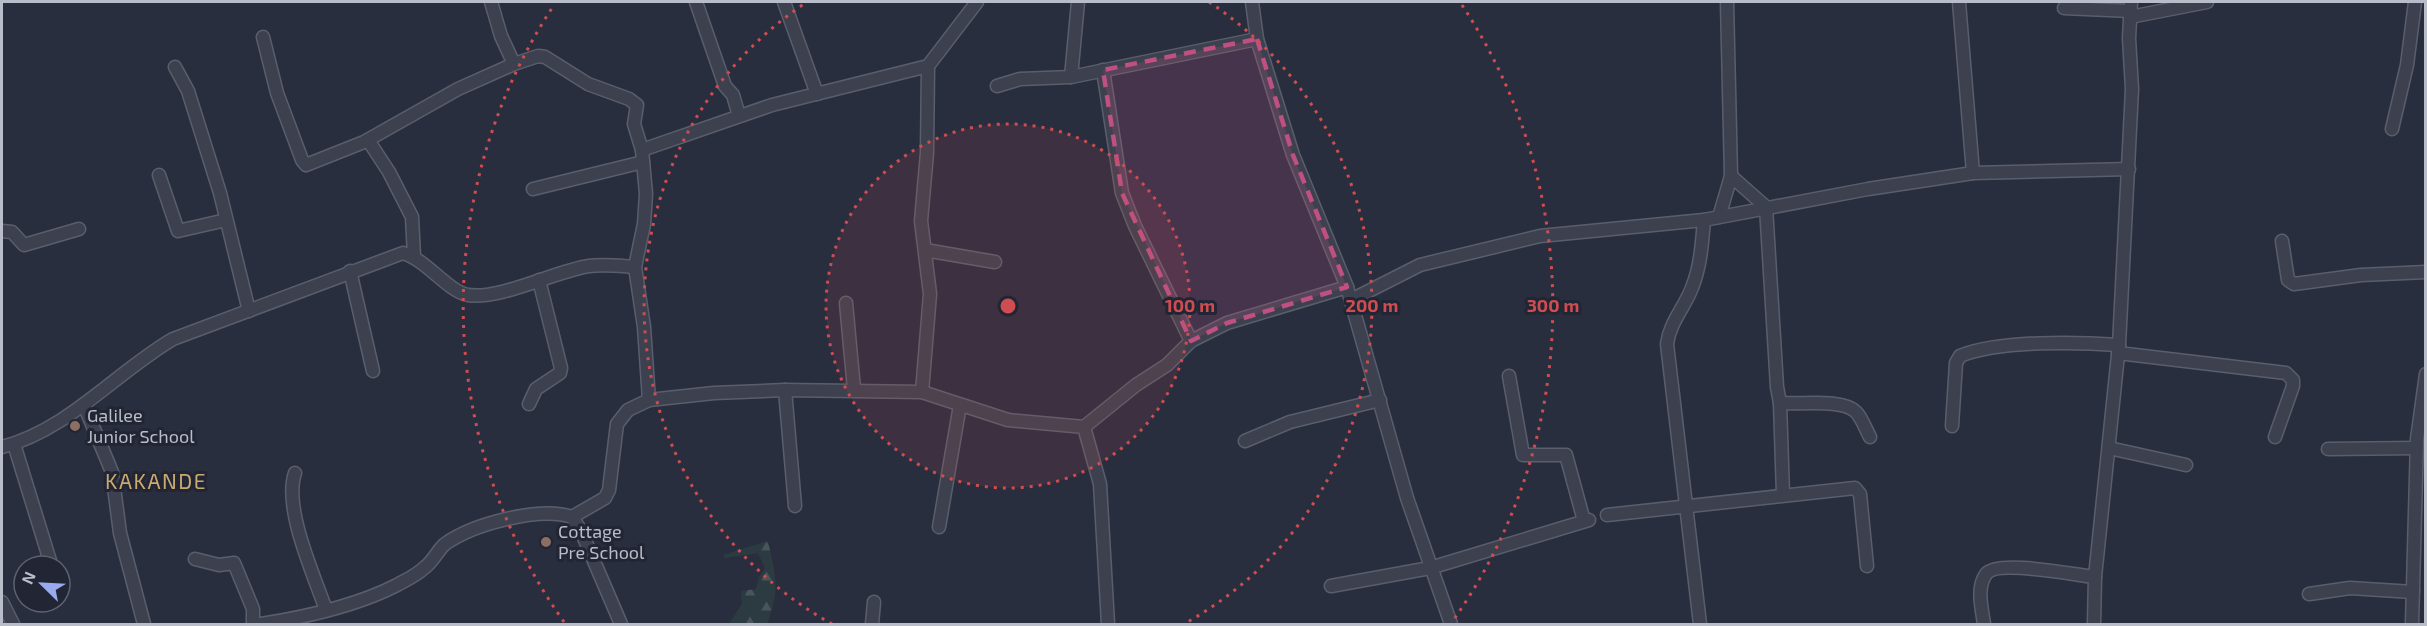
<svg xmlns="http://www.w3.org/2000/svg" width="2427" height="626" font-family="'Exo 2',sans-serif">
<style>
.forest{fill:url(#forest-firs)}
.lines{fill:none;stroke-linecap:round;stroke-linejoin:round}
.street-casing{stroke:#5a5e6c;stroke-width:15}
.street{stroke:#3d414f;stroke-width:12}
.marked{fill:#bf5182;fill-opacity:0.2;stroke:#bf5182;stroke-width:4.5;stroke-dasharray:12 8;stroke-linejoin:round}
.ring{fill:none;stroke:#cf4d50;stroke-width:3;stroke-dasharray:3 6}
.education-dot{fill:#8d6e63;stroke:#212534;stroke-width:2}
.labels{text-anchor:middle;stroke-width:6;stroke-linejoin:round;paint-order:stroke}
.poi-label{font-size:18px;fill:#b9bcc9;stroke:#212534;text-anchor:start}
.quarter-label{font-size:21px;letter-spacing:1.5px;fill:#cbaa72;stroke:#212534}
.centre{fill:#cf4d50;stroke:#212534;stroke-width:3}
.ring-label{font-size:18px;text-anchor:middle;font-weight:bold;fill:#cf4d50;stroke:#212534;stroke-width:6;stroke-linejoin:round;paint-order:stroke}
</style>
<defs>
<pattern id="forest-firs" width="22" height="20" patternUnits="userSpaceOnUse" patternTransform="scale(1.5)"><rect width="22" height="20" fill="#2c3b41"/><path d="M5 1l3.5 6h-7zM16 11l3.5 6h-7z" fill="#48555b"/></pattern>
</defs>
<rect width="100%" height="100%" fill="#292e3f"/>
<path class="forest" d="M768 541C776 577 780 589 767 624H729L742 604 741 591 756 589 759 577 765 568 758 553 725 558 723 555Z"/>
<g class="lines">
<defs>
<g id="street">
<path d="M491 2 501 36 514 64 538 56 545 57 588 84 629 99 637 105 634 124 642 150 646 194 644 224 635 267 644 327 649 400"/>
<path d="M696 2 725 86 733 95 739 116"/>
<path d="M784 2 817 94"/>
<path d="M1252 2 1257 39 1293 155 1347 287 1407 498 1451 624"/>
<path d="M1959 2 1973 173"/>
<path d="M2064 8 2131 11"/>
<path d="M2130 17 2207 2"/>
<path d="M263 37 277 93 302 160 306 165 364 142 458 89 514 64"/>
<path d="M175 67 188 91 220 193 249 311"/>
<path d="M1103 70 1122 193 1135 226 1191 341"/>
<path d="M1071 77 1078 2"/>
<path d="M997 86 1020 79 1071 77 1257 39"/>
<path d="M2392 129 2407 65 2415 2"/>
<path d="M368 140 389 172 412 217 414 256"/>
<path d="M642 150 772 105 928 66 977 2"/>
<path d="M159 175 178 231 226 220"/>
<path d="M1731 176 1766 207 1777 387 1780 403C1798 405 1843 398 1856 412 1862 418 1866 430 1870 437"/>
<path d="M533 189 643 162"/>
<path d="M1719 217 1731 176 1727 2"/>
<path d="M2 231 12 232 24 245 79 229"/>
<path d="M2282 241 2288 280 2294 284 2361 275 2426 272"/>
<path d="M925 250 995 262"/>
<path d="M350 271 373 371"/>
<path d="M1351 300 1420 265 1540 236 1704 220 1868 189 1973 173 2129 169"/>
<path d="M846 303 854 389"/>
<path d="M2118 353 2286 373 2293 380V386L2275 437"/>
<path d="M1509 376 1523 455H1566L1584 521"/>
<path d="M785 390 795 506"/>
<path d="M922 392 930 294 921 221 927 153 928 66"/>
<path d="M1780 403 1783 495"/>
<path d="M529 404 536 389 560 373 561 368 539 280"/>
<path d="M84 405 112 472 120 533 144 624"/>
<path d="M1952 426 1956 363 1960 356C1999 340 2077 342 2119 345"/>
<path d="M1084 427 1136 385 1167 365 1191 341 1227 323 1347 287"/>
<path d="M1245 441 1290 422 1380 400"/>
<path d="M14 444 51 564"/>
<path d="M2 447C68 430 115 373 173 339L403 253C427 260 447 291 468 295 501 300 555 271 589 266 604 264 620 266 635 267"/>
<path d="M2109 448 2186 465"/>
<path d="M2328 449 2417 448"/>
<path d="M295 473C283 508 314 575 326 610"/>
<path d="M1607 515 1855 488 1860 494 1867 566"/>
<path d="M572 517 605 498 609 490 617 424 628 410 649 400 714 393 785 390 922 392 1008 420 1084 427 1100 484 1108 624"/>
<path d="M939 527 960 405"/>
<path d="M195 559 219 565 234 563 253 609V624"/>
<path d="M1331 586 1430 568 1589 520"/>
<path d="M2309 594 2350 588 2413 592"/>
<path d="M2 602 13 624"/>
<path d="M261 624C306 617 356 606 397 585 406 580 417 575 424 568 433 562 437 551 445 544 473 524 540 506 572 517L581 531 621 624"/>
<path d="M872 624 874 602"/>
<path d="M1700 624 1667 344C1670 321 1686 306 1693 285 1701 264 1702 242 1704 220"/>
<path d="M1984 624C1982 609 1976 588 1986 574 1997 559 2075 575 2095 577"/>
<path d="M2094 624 2095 577 2119 345 2132 89 2129 38 2131 2"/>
<path d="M2412 624 2417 439 2426 374"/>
</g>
</defs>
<use href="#street" class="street-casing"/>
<use href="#street" class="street"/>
</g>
<path class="marked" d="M1257 39 1293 155 1347 287 1227 323 1191 341 1122 193 1103 70Z"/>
<circle cx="1008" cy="306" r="182" fill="#cf4d50" fill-opacity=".12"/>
<g class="ring">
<circle cx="1008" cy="306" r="182"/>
<path d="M832 624A364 364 0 0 1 807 2M1209 2A364 364 0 0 1 1184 624"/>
<path d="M564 622A545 545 0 0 1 554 5M1462 5A545 545 0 0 1 1452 622"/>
</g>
<g class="education-dot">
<circle cx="75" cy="426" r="6"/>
<circle cx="546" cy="542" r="6"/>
</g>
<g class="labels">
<g class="poi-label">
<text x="87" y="422">Galilee<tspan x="87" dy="21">Junior School</tspan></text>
<text x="558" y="538">Cottage<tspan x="558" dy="21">Pre School</tspan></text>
</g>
<g class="quarter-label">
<text x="156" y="489">KAKANDE</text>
</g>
</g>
<circle cx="1008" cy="306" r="9" class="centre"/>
<g class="ring-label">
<text x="1190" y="312">100 m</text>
<text x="1372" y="312">200 m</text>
<text x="1553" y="312">300 m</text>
</g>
<rect width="2427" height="626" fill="none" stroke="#b9bcc9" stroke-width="6"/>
<g transform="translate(42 584) rotate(294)"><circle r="28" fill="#212534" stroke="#5e6170" stroke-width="1.5"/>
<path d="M0-4.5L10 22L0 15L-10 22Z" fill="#9aaaee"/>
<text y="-9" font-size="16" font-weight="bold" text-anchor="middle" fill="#b9bcc9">N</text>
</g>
</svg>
